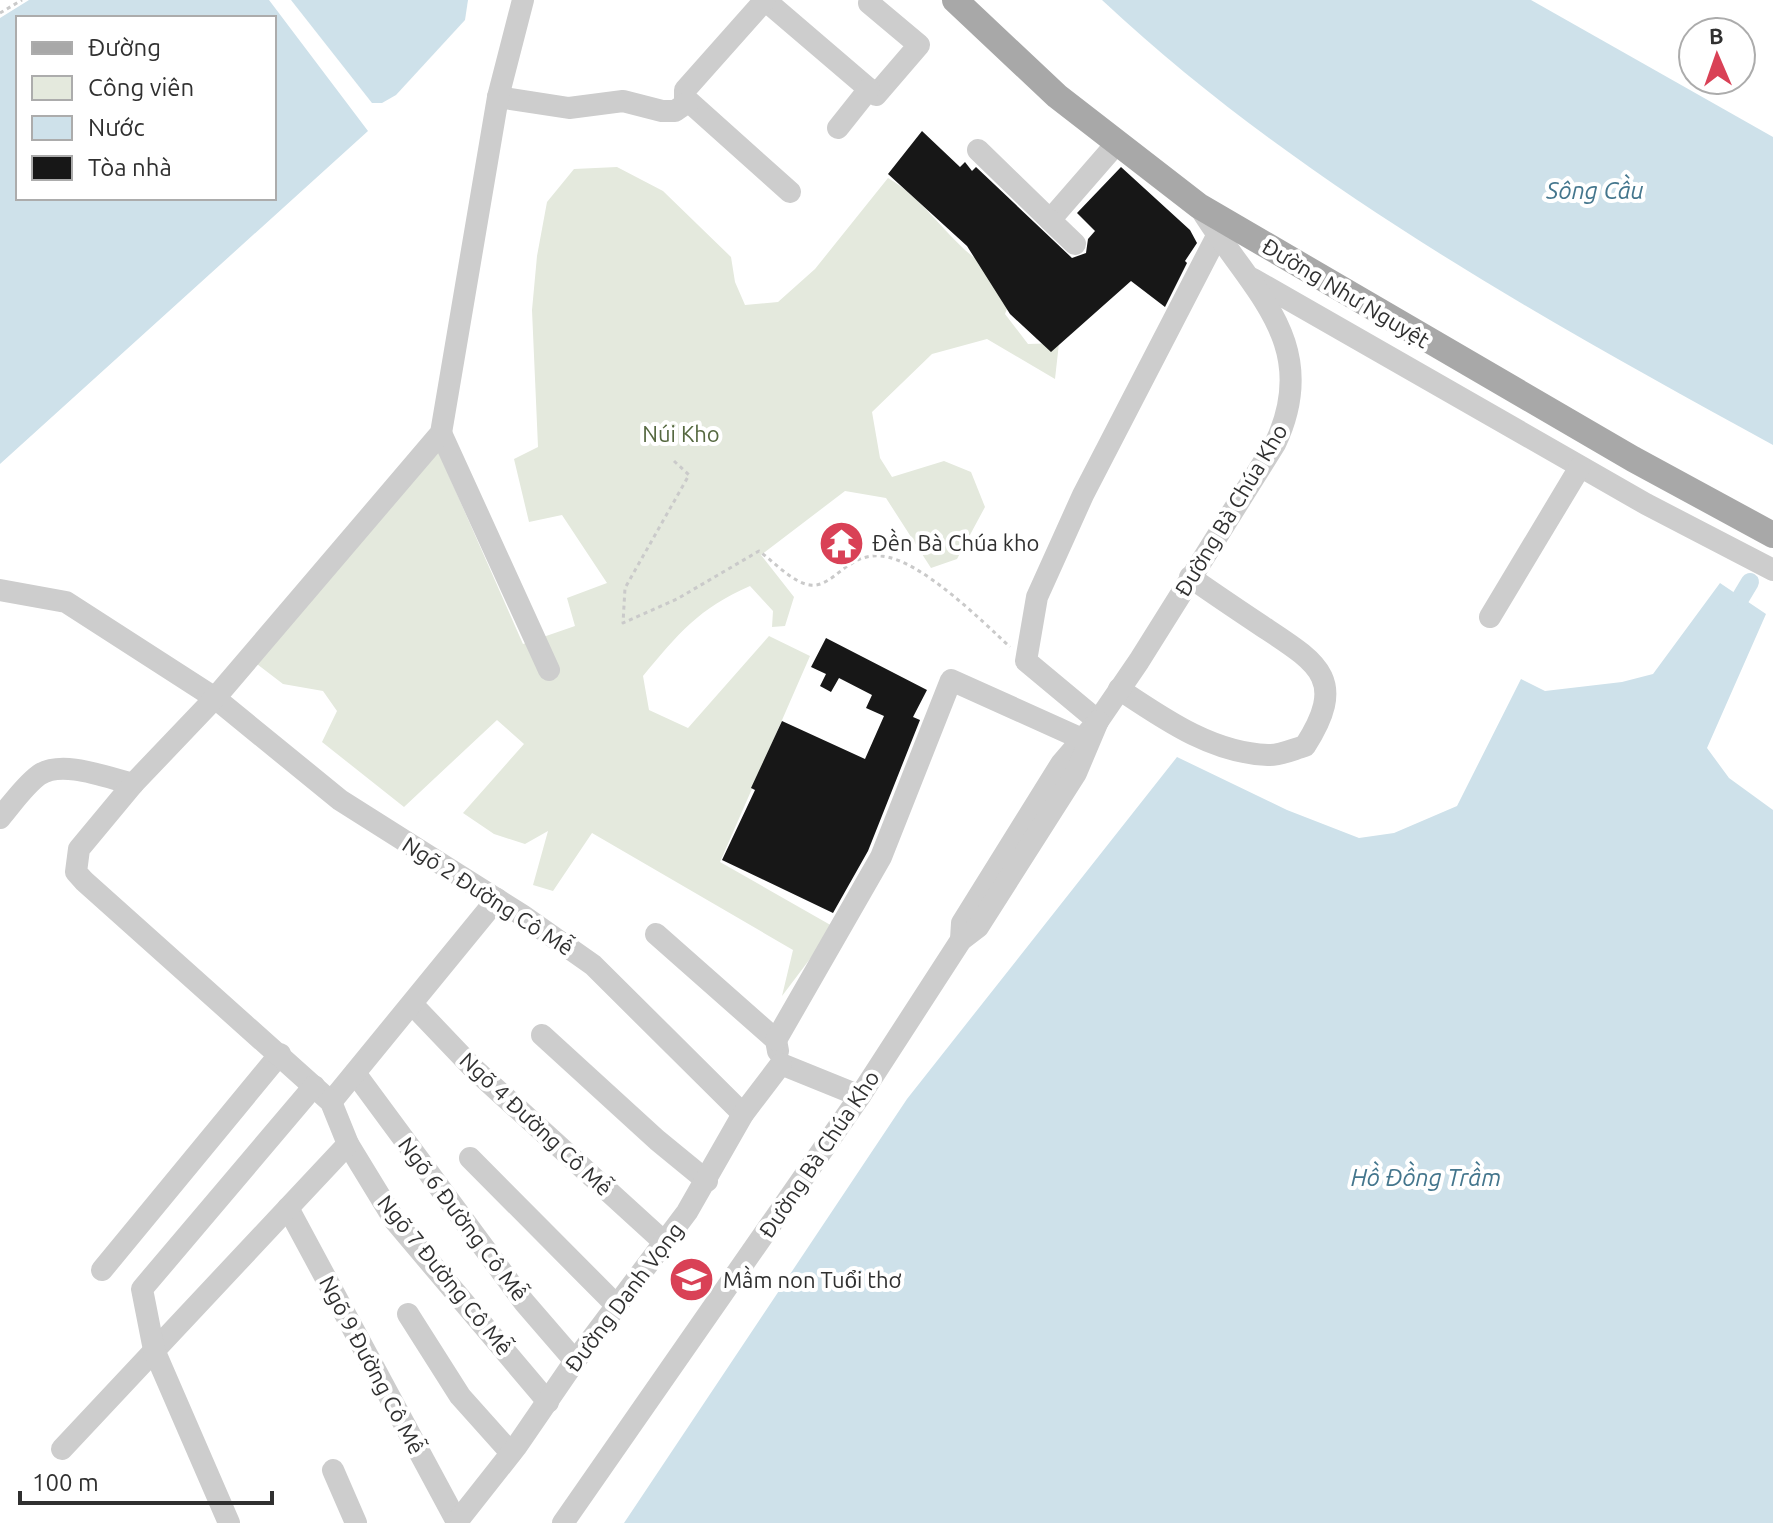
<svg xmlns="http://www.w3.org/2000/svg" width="1773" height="1523" font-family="Ubuntu,sans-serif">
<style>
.green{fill:#e4e9dd}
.water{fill:#cee1ea;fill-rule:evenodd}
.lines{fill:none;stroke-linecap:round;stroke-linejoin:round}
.canal{stroke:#cee1ea;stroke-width:18}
.building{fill:#171717}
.path{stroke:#cacaca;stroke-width:3;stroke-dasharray:4 4;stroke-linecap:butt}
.minor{stroke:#cdcdcd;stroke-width:22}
.major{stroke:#a8a8a8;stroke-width:26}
.labels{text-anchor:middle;stroke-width:8;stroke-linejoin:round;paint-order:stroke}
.street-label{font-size:22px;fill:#303030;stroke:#fff}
.park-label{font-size:22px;fill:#566941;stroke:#fff}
.poi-label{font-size:22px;fill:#303030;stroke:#fff;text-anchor:start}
.water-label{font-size:24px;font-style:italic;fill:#44768d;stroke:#fff}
</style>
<rect width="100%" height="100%" fill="#fff"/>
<path class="green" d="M617 167 663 191 731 257 735 282 745 305 778 302 815 269 888 178C921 197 942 231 971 255 990 272 995 267 1013 292L1005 314 1028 344 1059 343 1055 379 987 339 932 354 872 412 880 458 892 477 944 461 971 472 985 507 957 559 931 568 886 498 845 491 761 555 794 597 785 626 772 627 773 611 750 586C699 608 678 634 643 676L649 710 688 728 769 636 810 656 720 862 834 927 782 996 793 950 592 833 553 891 533 885 548 831 525 844 494 834 463 813 524 744 497 720 404 807 322 742 337 711 323 691 283 684 248 657 438 451 523 644 575 626 567 598 607 583 562 515 529 522 514 459 538 447 532 310 537 256 547 202 574 169Z"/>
<g class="water">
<path d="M29 0H269L368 131 0 464V18ZM274 18V198H18V18Z"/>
<path d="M291 0H468L465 20 396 95 382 103H372Z"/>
<path d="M1102 0H1531L1773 137V445C1541 318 1296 182 1102 0Z"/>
<path d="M1720 583 1766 614 1707 748 1729 778 1773 810V1523H624L907 1099 1177 757 1287 810 1359 838 1394 833 1457 806 1521 679 1545 691 1622 682 1653 674Z"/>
</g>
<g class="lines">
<path class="canal" d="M1741 597 1750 582"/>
</g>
<g class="building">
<path d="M922 131 960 167 965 162 972 171 976 167 1072 258 1086 253 1088 239 1095 231 1077 213 1121 167 1190 230 1197 243 1185 261 1187 263 1165 307 1131 281 1051 352 1010 314 967 246 888 174Z"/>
<path d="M826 638 927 690 913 717 920 720 868 851 833 913 722 860 755 790 751 788 782 721 865 759 884 716 866 708 872 695 839 678 831 692 820 686 826 674 811 667Z"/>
</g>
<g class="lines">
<g class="path">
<path d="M0 13 22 0"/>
<path d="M674 461 689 475 625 588 623 623 677 599 759 551C773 561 793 583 810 585 834 588 846 553 881 556 920 559 982 621 1010 647"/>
</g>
<g class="minor">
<path d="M765 0 876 95 919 45 869 3"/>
<path d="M765 0 685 90V98L790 192"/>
<path d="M498 97 569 108 623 101 662 111H675L688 102"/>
<path d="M838 128 869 89"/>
<path d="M978 150 1050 220 1117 143"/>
<path d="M1050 220 1075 244"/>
<path d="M1253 279 1646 504 1773 570"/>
<path d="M441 433 549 670"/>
<path d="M0 590 66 602 215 698 340 800 522 915 593 965 743 1114"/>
<path d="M1490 617 1580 467"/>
<path d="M1119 689C1164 719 1212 753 1268 755 1279 756 1294 749 1305 746 1348 679 1318 663 1262 626 1238 610 1214 594 1190 577"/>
<path d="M1098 721 1026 661 1037 597 1083 495 1217 236"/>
<path d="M0 818C12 804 24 786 39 775 62 759 108 778 133 784"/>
<path d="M656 934 776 1040 778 1051"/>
<path d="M961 940 962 923 1061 764 1098 721 1139 661 1275 444C1324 341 1248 288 1199 206"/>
<path d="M412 1004 474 1069 664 1242"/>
<path d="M542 1035 657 1140 707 1181"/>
<path d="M776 1040 881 857 951 680 1082 739"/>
<path d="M781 1064 860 1096"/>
<path d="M355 1073 524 1302 575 1361"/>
<path d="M331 1102 497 899"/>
<path d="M348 1144 395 1221 548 1402"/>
<path d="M470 1158 616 1305"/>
<path d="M288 1208 457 1522"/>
<path d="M102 1270 280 1054"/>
<path d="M408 1314 460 1396 511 1453"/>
<path d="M62 1449 348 1144 331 1102 84 881 76 872 79 849 133 784 215 698 441 433 498 97 523 0"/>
<path d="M333 1470 356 1523"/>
<path d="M229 1523 154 1350 142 1289 314 1086"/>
<path d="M456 1523 516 1447 575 1361 687 1212 743 1114 781 1064"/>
<path d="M563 1523 860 1096 961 940 978 927 1076 773 1098 721"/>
</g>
<path class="major" d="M955 0 1057 96 1199 206 1633 459 1773 535"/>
</g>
<defs>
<symbol id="temple-disc" viewBox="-11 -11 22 22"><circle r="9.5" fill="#d94156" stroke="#fff"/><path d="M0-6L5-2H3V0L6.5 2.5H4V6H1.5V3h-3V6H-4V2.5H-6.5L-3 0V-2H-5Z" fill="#fff"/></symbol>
<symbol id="school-disc" viewBox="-11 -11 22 22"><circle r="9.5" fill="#d94156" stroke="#fff"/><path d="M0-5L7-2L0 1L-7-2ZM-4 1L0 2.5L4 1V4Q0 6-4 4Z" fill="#fff"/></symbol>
</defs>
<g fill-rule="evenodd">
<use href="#temple-disc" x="816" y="518" width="51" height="51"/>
<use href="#school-disc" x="666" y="1254" width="51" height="51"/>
</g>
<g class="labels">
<g class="street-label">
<text transform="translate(1346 293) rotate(31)" y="8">Đường Như Nguyệt</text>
<text transform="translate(1231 510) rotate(-59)" y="8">Đường Bà Chúa Kho</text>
<text transform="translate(488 896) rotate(33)" y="8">Ngõ 2 Đường Cô Mễ</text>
<text transform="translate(536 1124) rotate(43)" y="8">Ngõ 4 Đường Cô Mễ</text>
<text transform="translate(819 1154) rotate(-56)" y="8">Đường Bà Chúa Kho</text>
<text transform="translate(463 1219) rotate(53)" y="8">Ngõ 6 Đường Cô Mễ</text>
<text transform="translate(445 1275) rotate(51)" y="8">Ngõ 7 Đường Cô Mễ</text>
<text transform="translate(624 1297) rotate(-53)" y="8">Đường Danh Vọng</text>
<text transform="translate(372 1365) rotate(62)" y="8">Ngõ 9 Đường Cô Mễ</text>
</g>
<g class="park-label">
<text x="681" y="442">Núi Kho</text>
</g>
<g class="poi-label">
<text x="872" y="551">Đền Bà Chúa kho</text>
<text x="723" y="1288">Mầm non Tuổi thơ</text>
</g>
<g class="water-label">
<text x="1595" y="199">Sông Cầu</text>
<text x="1426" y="1186">Hồ Đồng Trầm</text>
</g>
</g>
<rect x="16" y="16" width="260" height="184" fill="#ffffff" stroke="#acacac" stroke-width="2"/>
<rect x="32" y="42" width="40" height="12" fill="#a8a8a8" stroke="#acacac" stroke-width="2"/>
<text x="88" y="56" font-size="24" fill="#303030">Đường</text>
<rect x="32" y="76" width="40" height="24" fill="#e4e9dd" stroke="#acacac" stroke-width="2"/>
<text x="88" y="96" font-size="24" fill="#303030">Công viên</text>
<rect x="32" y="116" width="40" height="24" fill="#cee1ea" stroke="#acacac" stroke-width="2"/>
<text x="88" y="136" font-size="24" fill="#303030">Nước</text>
<rect x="32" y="156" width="40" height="24" fill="#171717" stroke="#acacac" stroke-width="2"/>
<text x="88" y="176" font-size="24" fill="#303030">Tòa nhà</text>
<g transform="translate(1717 56) rotate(358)"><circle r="38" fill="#ffffff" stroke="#acacac" stroke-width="2"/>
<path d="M0-6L14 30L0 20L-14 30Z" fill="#d94156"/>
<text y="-12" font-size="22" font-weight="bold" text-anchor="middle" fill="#303030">B</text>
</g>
<path d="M20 1491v12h252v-12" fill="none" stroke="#303030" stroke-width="4"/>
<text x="32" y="1491" font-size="24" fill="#303030" stroke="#ffffff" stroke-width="6" paint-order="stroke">100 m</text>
</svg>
